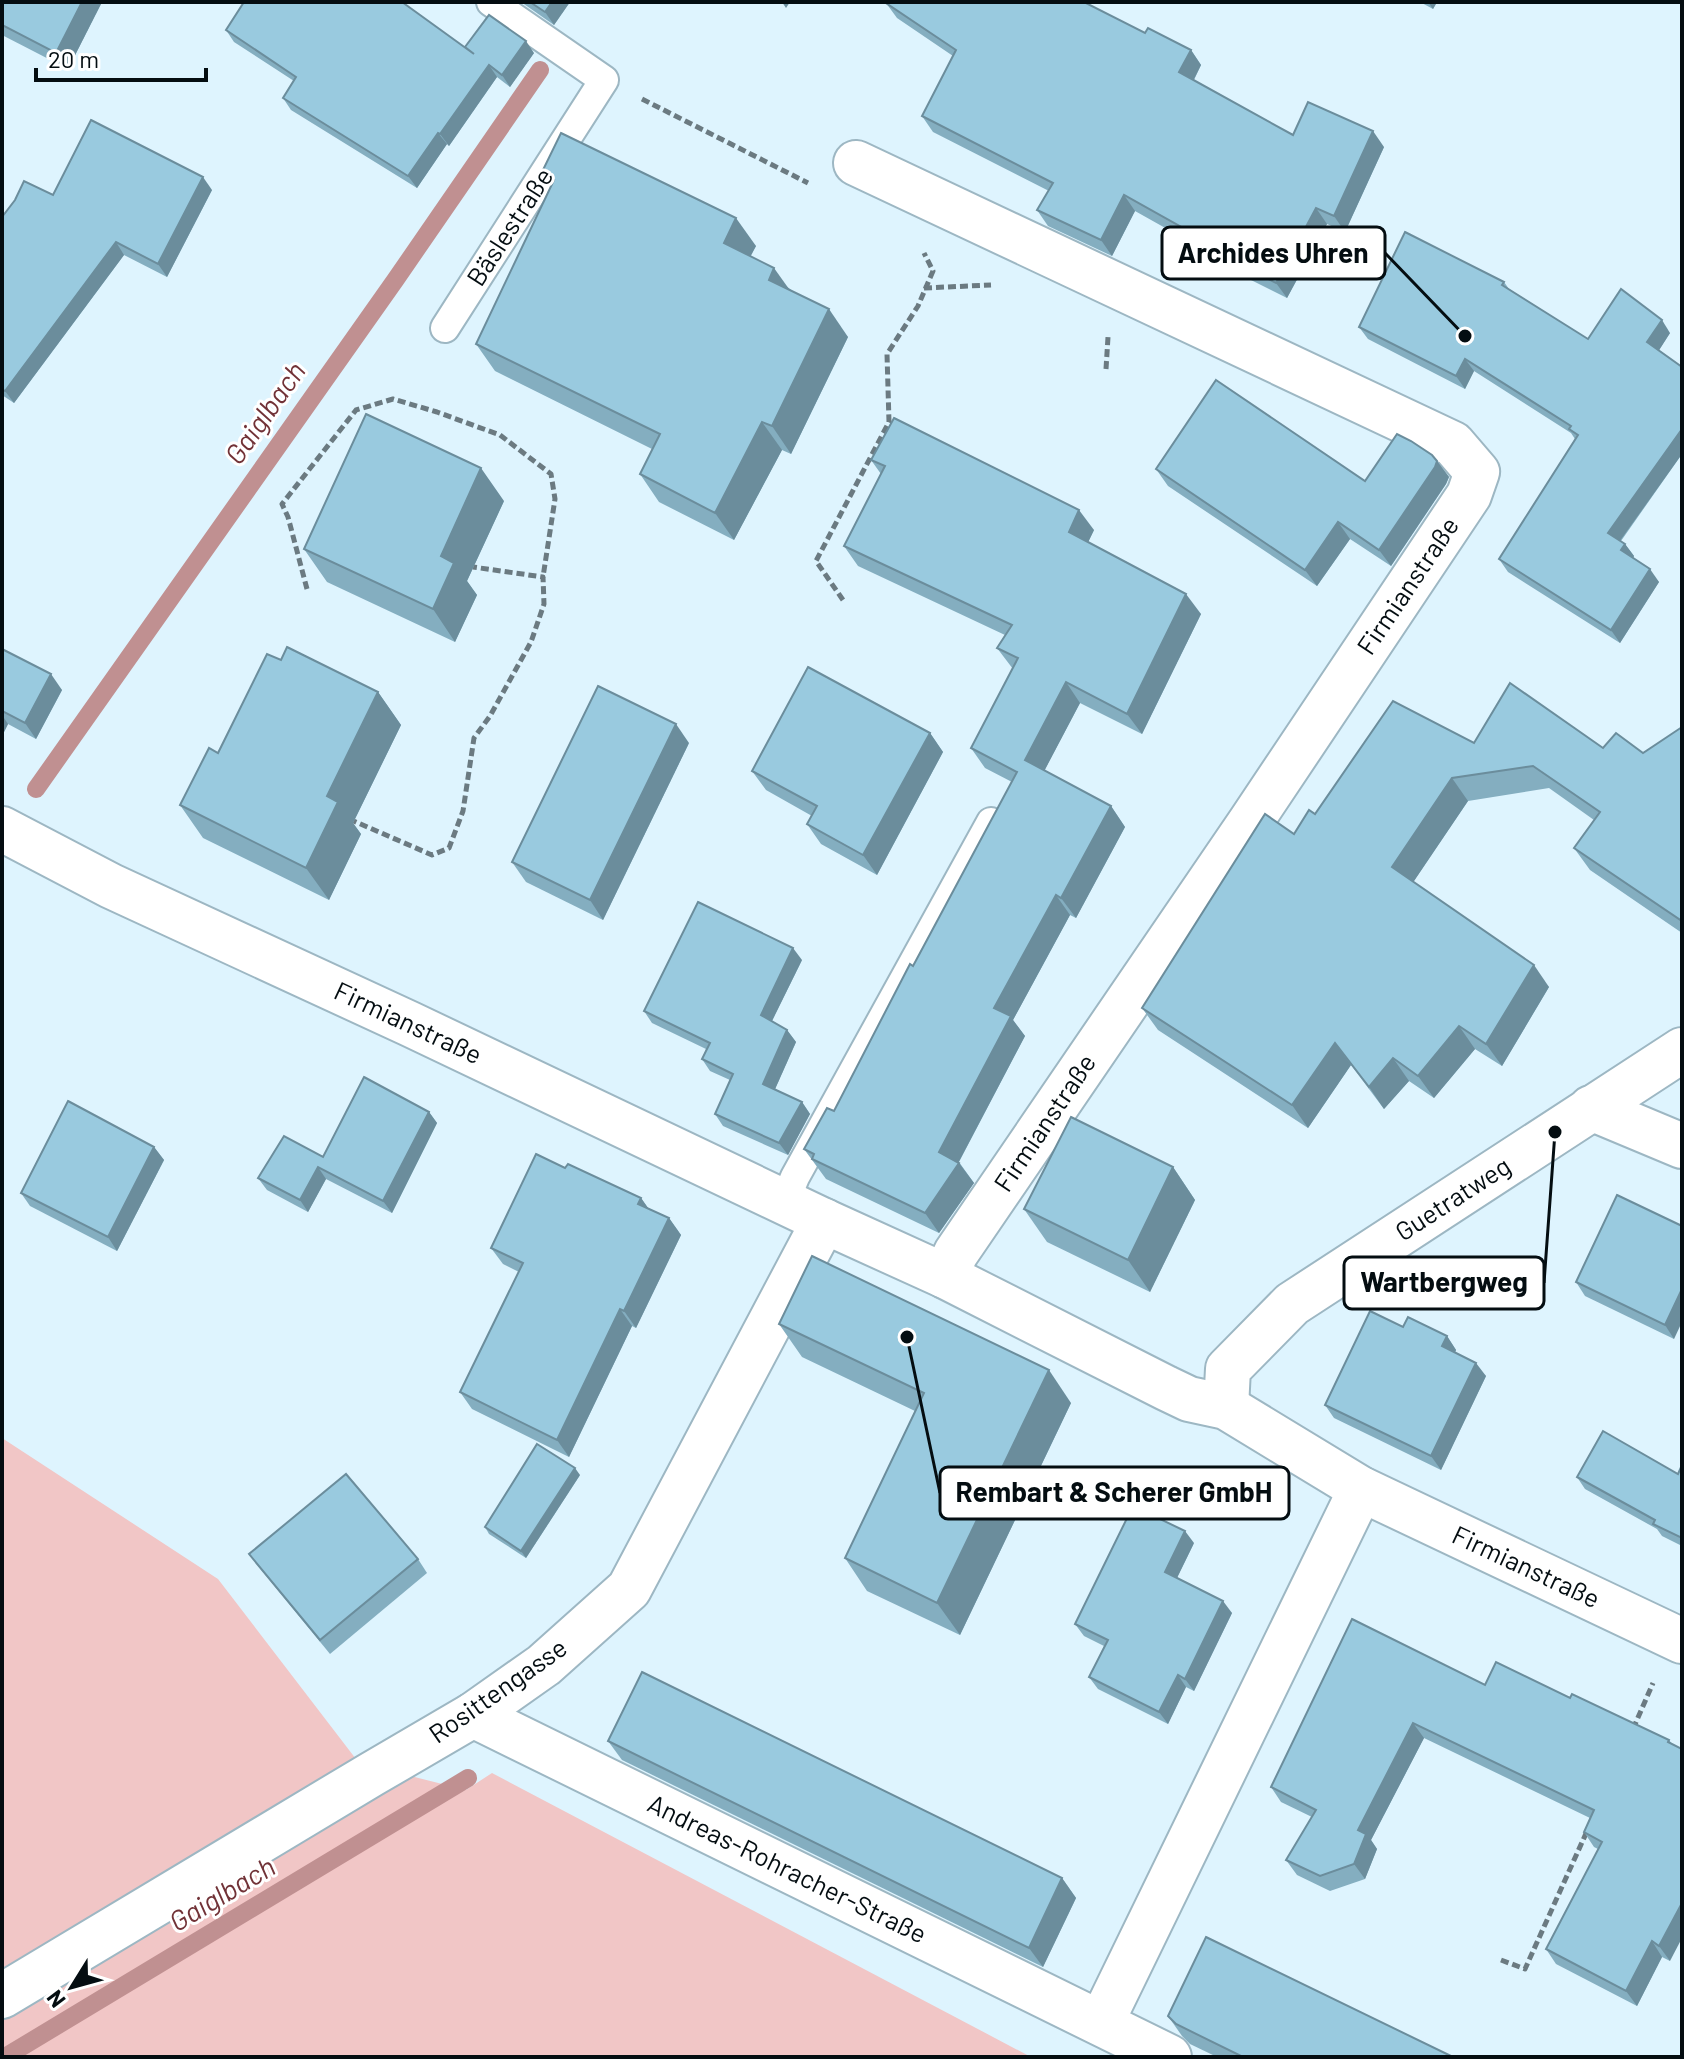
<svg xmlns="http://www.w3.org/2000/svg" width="1684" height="2059" font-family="Barlow,sans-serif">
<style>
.green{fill:#f1c6c6}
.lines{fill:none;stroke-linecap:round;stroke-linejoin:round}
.stream{stroke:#c09091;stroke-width:18}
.service-casing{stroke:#9db7c3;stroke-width:32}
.minor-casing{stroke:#9db7c3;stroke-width:48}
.path{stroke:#6b7a81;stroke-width:5;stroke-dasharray:8 4;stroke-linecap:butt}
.service{stroke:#fff;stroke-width:28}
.minor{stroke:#fff;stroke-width:44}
.wall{fill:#84aec0}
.shaded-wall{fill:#6b8d9c}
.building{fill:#99cadf;stroke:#6b8d9c;stroke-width:2}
.labels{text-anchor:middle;stroke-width:6;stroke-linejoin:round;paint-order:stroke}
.street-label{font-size:26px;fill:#040d11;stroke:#fff}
.water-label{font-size:28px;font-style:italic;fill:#713237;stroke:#fff}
.leader{fill:none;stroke:#040d11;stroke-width:3}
.callout-dot{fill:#040d11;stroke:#fff;stroke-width:3}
.callout{fill:#fff;stroke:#040d11;stroke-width:3}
.callout-label{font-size:28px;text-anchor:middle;font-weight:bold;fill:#040d11}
</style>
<rect width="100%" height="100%" fill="#def4fe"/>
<path class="green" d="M2 1438 218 1579 359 1763 466 1790 492 1773 1031 2057H2Z"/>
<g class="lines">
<g class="stream">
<path d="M36 789 396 279 540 70"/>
<path d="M5 2057 468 1778"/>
</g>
<defs>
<g id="service">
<path d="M445 328 604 80 491 2"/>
<path d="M785 1201 795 1177 991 822"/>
</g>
<g id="minor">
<path d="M856 163 1453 444 1477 472 1469 495 1251 821 956 1253 945 1276"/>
<path d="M2 829 111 886 410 1024 824 1221 945 1276 1166 1388 1189 1399 1226 1407 1361 1489 1682 1641"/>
<path d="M1591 1108 1682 1146"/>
<path d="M1226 1407 1228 1369 1292 1304 1682 1050"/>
<path d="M473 1715 1169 2057"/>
<path d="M2 1996 372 1774 473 1715 544 1665 629 1589 824 1221"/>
<path d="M1101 2023 1361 1489"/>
</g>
</defs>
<use href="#service" class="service-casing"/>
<use href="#minor" class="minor-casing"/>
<g class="path">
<path d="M642 99 808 183"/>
<path d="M924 288 991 285"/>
<path d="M1106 369 1108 337"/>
<path d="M307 589 288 517 282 504 356 410 393 399 437 412 500 435 551 474 555 499 543 577"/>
<path d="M843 600 816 561 889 422 887 354 918 306 933 271 924 253"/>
<path d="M349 819 432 855 449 848 463 811 474 738 490 716 531 642 544 604 543 577 473 567"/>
<path d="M1633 1729 1653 1683"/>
<path d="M1501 1960 1525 1969 1588 1829"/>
</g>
<use href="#service" class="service"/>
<use href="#minor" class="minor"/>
</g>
<g class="wall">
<path d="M2 2H102L68 69 2 35Z"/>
<path d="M521 2H570L554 25Z"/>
<path d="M1420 2H1437L1433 9Z"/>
<path d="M886 3 1145 33 1191 50 1201 65 1194 80 1293 135 1384 147 1345 232 1327 224 1287 298 1233 271 1226 262 1135 211 1112 256 1048 226 1037 210 1049 191 933 132 922 116 953 56 897 18Z"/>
<path d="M226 30 466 48 534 53 510 87 497 77 449 146 447 144 417 188 291 110 283 98 294 81 234 42Z"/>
<path d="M541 174 756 246 750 256 848 337 791 454 782 450 734 540 659 502 640 474 652 449 495 371 476 344 551 188Z"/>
<path d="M212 190 167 277 124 255 14 403 2 395V217L53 195Z"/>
<path d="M1504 282 1509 289 1588 339 1670 333 1659 350 1682 367V454L1621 541 1625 544 1634 556 1633 558 1659 582 1620 643 1508 572 1499 559 1575 439 1571 433 1474 371 1465 389 1368 339 1359 327Z"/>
<path d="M871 460 1094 530 1088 542 1201 614 1142 734 1080 703 1044 771 1111 806 1125 827 1076 918 1070 915 1013 1020 1025 1036 959 1162 974 1183 939 1233 826 1179 804 1149 834 1111 1012 782 985 768 971 748 1013 669 997 648 1005 635 858 566 844 546 881 474Z"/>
<path d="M1437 461 1449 477 1446 484 1391 566 1350 539 1317 586 1168 486 1156 469 1365 481Z"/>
<path d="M504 501 467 581 477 595 455 642 327 582 304 549Z"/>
<path d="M2 649 62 690 36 739 8 724 2 736Z"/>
<path d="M281 660 378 692 401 725 353 823 361 834 329 900 203 838 180 805 218 753Z"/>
<path d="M1682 727V933L1590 870 1574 848 1594 820 1549 788 1468 801 1413 882 1549 987 1502 1066 1475 1049 1434 1098 1409 1081 1384 1109 1351 1065 1308 1128 1158 1030 1142 1008 1294 834 1315 814 1474 743 1603 748 1643 753Z"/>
<path d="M930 733 943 752 877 875 821 844 807 824 812 816 766 790 752 771Z"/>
<path d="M689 743 603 920 526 882 512 862Z"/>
<path d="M802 960 772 1021 787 1030 796 1042 775 1089 802 1102 810 1114 788 1155 723 1126 715 1114 730 1080 710 1071 702 1059 706 1049 652 1023 644 1011Z"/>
<path d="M429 1112 437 1123 392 1213 326 1179 308 1212 267 1190 258 1178 323 1157Z"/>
<path d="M154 1147 164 1160 117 1251 30 1206 21 1193Z"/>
<path d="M1173 1167 1195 1200 1150 1292 1047 1242 1024 1209Z"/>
<path d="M565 1168 641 1198 648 1208 669 1218 681 1235 636 1328 632 1326 569 1457 472 1409 460 1392 519 1272 503 1264 491 1248Z"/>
<path d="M1682 1226 1674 1339 1585 1296 1576 1282Z"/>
<path d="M779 1324 1071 1403 960 1635 867 1591 845 1558 915 1411 802 1357Z"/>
<path d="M1403 1327 1447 1336 1456 1350 1455 1352 1486 1376 1441 1470 1334 1418 1325 1405Z"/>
<path d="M1682 1465V1546L1662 1536 1657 1529 1585 1489 1577 1477 1678 1474Z"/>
<path d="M580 1475 526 1558 489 1534 485 1527Z"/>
<path d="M1194 1543 1177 1578 1232 1613 1194 1691 1186 1687 1168 1724 1098 1689 1089 1677 1104 1646 1084 1636 1075 1624Z"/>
<path d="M249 1554 418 1559 427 1573 330 1654 259 1567Z"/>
<path d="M1485 1685 1570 1698 1669 1740 1672 1744 1670 1961 1662 1957 1637 2006 1556 1964 1546 1949 1598 1849 1594 1847 1584 1832 1590 1818 1424 1738 1371 1840 1377 1849 1365 1879 1330 1891 1297 1875 1286 1860 1312 1817 1281 1802 1271 1787Z"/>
<path d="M608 1741 1062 1878 1076 1898 1043 1967 622 1760Z"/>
<path d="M1168 2016 1453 2057H1217L1190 2044 1182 2036Z"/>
</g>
<g class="shaded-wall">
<path d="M82 2H102L68 69 56 53Z"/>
<path d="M552 2H570L554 25 545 12Z"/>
<path d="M782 2H790L786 8Z"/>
<path d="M1428 2H1437L1433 9Z"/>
<path d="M526 41 534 53 510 87 502 75Z"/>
<path d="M1191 50 1201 65 1190 87 1179 72Z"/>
<path d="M489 65 497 77 449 146 440 134Z"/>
<path d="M1373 131 1384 147 1345 232 1334 216Z"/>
<path d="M438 133 447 144 417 188 408 176Z"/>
<path d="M203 177 212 190 167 277 158 264Z"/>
<path d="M1124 195 1135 211 1112 256 1101 240Z"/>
<path d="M1316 208 1327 224 1287 298 1276 283Z"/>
<path d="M736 218 756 246 743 271 724 243Z"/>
<path d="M116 242 124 255 14 403 5 391Z"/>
<path d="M774 268 794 296 769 280Z"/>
<path d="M829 309 848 337 791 454 772 426Z"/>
<path d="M1662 320 1670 333 1656 355 1647 342Z"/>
<path d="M1465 359 1474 371 1465 389 1456 376Z"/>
<path d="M762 422 782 450 734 540 715 513Z"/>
<path d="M1682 429V454L1617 545 1608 533Z"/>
<path d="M1437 461 1449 477 1446 484 1391 566 1379 550Z"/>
<path d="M481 468 504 501 467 581 477 595 455 642 433 609 441 556Z"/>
<path d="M1079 510 1094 530 1083 553 1069 532Z"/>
<path d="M1338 522 1350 539 1317 586 1305 570Z"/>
<path d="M1625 544 1634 556 1630 563 1621 550Z"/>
<path d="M1650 569 1659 582 1620 643 1611 630Z"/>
<path d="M1186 594 1201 614 1142 734 1127 714Z"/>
<path d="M51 674 62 690 36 739 25 723Z"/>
<path d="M1066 682 1080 703 1039 781 1025 760Z"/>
<path d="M378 692 401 725 353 823 361 834 329 900 306 868 327 796Z"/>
<path d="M2 715 8 724 2 736Z"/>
<path d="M676 724 689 743 603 920 590 900Z"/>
<path d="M930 733 943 752 877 875 863 855Z"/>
<path d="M1452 778 1468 801 1408 890 1392 867Z"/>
<path d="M1111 806 1125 827 1076 918 1061 898Z"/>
<path d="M1056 895 1070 915 1013 1020 1025 1036 955 1169 959 1163 974 1183 939 1233 925 1213 939 1152 994 1008Z"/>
<path d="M793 948 802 960 769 1027 761 1015Z"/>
<path d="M1534 965 1549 987 1502 1066 1486 1044Z"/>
<path d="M1459 1026 1475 1049 1434 1098 1418 1076Z"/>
<path d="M787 1030 796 1042 772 1096 763 1084Z"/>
<path d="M1335 1043 1351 1065 1308 1128 1292 1105Z"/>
<path d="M1393 1058 1409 1081 1384 1109 1369 1087Z"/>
<path d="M802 1102 810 1114 788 1155 779 1143Z"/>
<path d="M429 1112 437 1123 392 1213 383 1201Z"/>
<path d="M154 1147 164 1160 117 1251 108 1237Z"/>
<path d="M318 1167 326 1179 308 1212 300 1200Z"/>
<path d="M1173 1167 1195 1200 1150 1292 1128 1260Z"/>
<path d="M641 1198 653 1215 638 1204Z"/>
<path d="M669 1218 681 1235 636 1328 624 1311Z"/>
<path d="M1682 1289V1322L1674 1339 1665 1325Z"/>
<path d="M620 1309 632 1326 569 1457 557 1440Z"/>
<path d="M1447 1336 1456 1350 1452 1359 1442 1346Z"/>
<path d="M1476 1363 1486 1376 1441 1470 1431 1456Z"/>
<path d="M1049 1370 1071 1403 960 1635 937 1603Z"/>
<path d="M575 1468 580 1475 526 1558 521 1551Z"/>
<path d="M1185 1531 1194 1543 1174 1584 1165 1572Z"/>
<path d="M1223 1601 1232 1613 1194 1691 1185 1679Z"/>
<path d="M1178 1675 1186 1687 1168 1724 1159 1712Z"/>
<path d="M1413 1723 1424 1738 1371 1840 1377 1849 1365 1879 1354 1864 1358 1830Z"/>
<path d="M1062 1878 1076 1898 1043 1967 1029 1948Z"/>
<path d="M1682 1903V1938L1670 1961 1659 1946Z"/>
<path d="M1652 1941 1662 1957 1637 2006 1626 1991Z"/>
</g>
<g class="building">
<path d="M2 2H82L56 53 2 25Z"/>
<path d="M244 2H402L474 54 465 47 489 15 526 41 502 75 489 65 440 134 438 133 408 176 283 98 296 77 226 30Z"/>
<path d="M530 2H552L545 12Z"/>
<path d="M887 2H1084L1145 33 1148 28 1191 50 1179 72 1293 135 1308 102 1373 131 1334 216 1316 208 1276 283 1222 255 1224 251 1124 195 1101 240 1037 210 1053 183 922 116 956 50 886 3Z"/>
<path d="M91 120 203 177 158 264 116 242 5 391 2 389V217L15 200 24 181 53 195Z"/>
<path d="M561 133 736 218 724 243 774 268 769 280 829 309 772 426 762 422 715 513 640 474 660 434 476 344 554 180 541 174Z"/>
<path d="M1405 232 1504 282 1502 285 1588 339 1621 289 1662 320 1647 342 1682 367V429L1608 533 1625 544 1621 550 1650 569 1611 630 1499 559 1578 435 1569 429 1571 426 1465 359 1456 376 1359 327Z"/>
<path d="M1216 380 1365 481 1397 434 1411 441 1432 455 1437 461 1435 467 1379 550 1338 522 1305 570 1156 469Z"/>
<path d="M366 414 481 468 441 556 454 563 433 609 304 549Z"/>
<path d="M894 418 1079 510 1069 532 1186 594 1127 714 1066 682 1025 760 1111 806 1061 898 1056 895 994 1008 1011 1016 939 1152 959 1163 925 1213 812 1159 814 1154 804 1149 827 1108 834 1111 910 964 913 966 1017 772 971 748 1018 658 997 648 1012 625 844 546 885 466 871 460Z"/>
<path d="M287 647 378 692 327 796 338 802 306 868 180 805 209 748 218 753 267 654 281 660Z"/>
<path d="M2 649 51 674 25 723 2 711Z"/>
<path d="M808 667 930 733 863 855 807 824 817 806 752 771Z"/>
<path d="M1510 683 1603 748 1616 733 1643 753 1682 727V921L1574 848 1600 812 1533 766 1452 778 1392 867 1534 965 1486 1044 1459 1026 1418 1076 1393 1058 1369 1087 1335 1043 1292 1105 1142 1008 1265 814 1294 834 1309 810 1315 814 1393 701 1474 743Z"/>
<path d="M598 686 676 724 590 900 512 862Z"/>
<path d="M698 902 793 948 761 1015 787 1030 763 1084 802 1102 779 1143 715 1114 733 1074 702 1059 710 1043 644 1011Z"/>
<path d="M364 1077 429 1112 383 1201 318 1167 300 1200 258 1178 284 1136 323 1157Z"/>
<path d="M68 1101 154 1147 108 1237 21 1193Z"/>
<path d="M1071 1117 1173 1167 1128 1260 1024 1209Z"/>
<path d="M536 1154 565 1168 568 1164 641 1198 638 1204 669 1218 624 1311 620 1309 557 1440 460 1392 523 1263 491 1248Z"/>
<path d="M1617 1195 1682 1226V1289L1665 1325 1576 1282Z"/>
<path d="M812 1256 1049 1370 937 1603 845 1558 924 1393 779 1324Z"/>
<path d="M1370 1311 1403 1327 1408 1317 1447 1336 1442 1346 1476 1363 1431 1456 1325 1405Z"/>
<path d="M1603 1431 1678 1474 1682 1465V1538L1653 1524 1655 1520 1577 1477Z"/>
<path d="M537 1444 575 1468 521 1551 485 1527Z"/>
<path d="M346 1474 418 1559 320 1640 249 1554Z"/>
<path d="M1133 1506 1185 1531 1165 1572 1223 1601 1185 1679 1178 1675 1159 1712 1089 1677 1108 1640 1075 1624Z"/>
<path d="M1352 1619 1485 1685 1496 1662 1570 1698 1572 1694 1669 1740 1668 1742 1682 1749V1903L1659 1946 1652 1941 1626 1991 1546 1949 1602 1842 1584 1832 1594 1810 1413 1723 1358 1830 1366 1834 1354 1864 1320 1876 1286 1860 1316 1810 1271 1787Z"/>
<path d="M642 1672 1062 1878 1029 1948 608 1741Z"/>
<path d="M1206 1937 1453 2057H1243L1176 2024 1168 2016Z"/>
</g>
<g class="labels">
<g class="street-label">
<text transform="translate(510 227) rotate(-57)" y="9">Bäslestraße</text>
<text transform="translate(1408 586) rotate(-56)" y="9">Firmianstraße</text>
<text transform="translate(408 1023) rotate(25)" y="9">Firmianstraße</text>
<text transform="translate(1045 1123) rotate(-56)" y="9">Firmianstraße</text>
<text transform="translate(1453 1199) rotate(-33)" y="9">Guetratweg</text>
<text transform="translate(1526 1567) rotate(25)" y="9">Firmianstraße</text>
<text transform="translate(498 1691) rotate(-35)" y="9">Rosittengasse</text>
<text transform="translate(787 1869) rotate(26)" y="9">Andreas-Rohracher-Straße</text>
</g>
<g class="water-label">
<text transform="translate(265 413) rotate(-55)" y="10">Gaiglbach</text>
<text transform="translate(222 1894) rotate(-31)" y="10">Gaiglbach</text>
</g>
</g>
<path class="leader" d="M1465 336L1385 253M1555 1132L1544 1283M907 1337L940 1493"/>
<g class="callout-dot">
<circle cx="1465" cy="336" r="8"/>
<circle cx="1555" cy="1132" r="8"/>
<circle cx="907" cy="1337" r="8"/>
</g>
<g class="callout">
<rect x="1162" y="227" width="223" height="52" rx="8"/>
<rect x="1344" y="1257" width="200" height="52" rx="8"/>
<rect x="940" y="1467" width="349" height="52" rx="8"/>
</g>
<g class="callout-label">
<text x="1273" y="263">Archides Uhren</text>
<text x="1444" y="1292">Wartbergweg</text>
<text x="1114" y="1502">Rembart &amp; Scherer GmbH</text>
</g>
<rect width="1684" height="2059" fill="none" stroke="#040d11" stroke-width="8"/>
<g transform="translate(72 1987) rotate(233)" stroke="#ffffff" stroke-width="6" paint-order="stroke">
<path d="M0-6L14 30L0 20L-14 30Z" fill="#040d11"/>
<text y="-12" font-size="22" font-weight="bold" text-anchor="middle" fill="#040d11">N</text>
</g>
<path d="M36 68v12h170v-12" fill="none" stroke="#040d11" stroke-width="4"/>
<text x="48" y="68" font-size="24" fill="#040d11" stroke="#ffffff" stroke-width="6" paint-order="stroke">20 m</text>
</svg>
